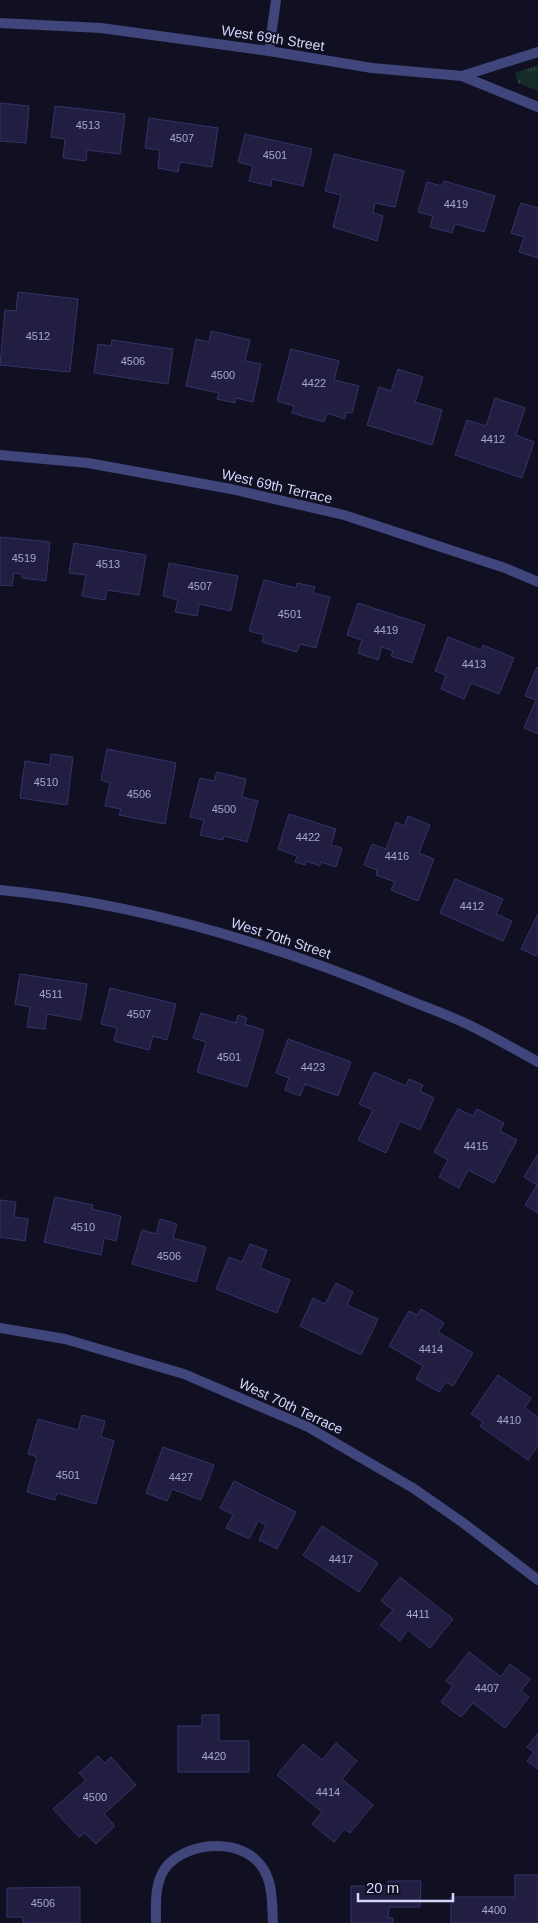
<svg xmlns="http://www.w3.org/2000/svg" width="538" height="1923" font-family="Arial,sans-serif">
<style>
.grass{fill:url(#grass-tufts)}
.building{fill:#211e41;stroke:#36326a}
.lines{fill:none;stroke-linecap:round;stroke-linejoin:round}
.minor{stroke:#40457c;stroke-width:10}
.labels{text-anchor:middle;stroke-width:4;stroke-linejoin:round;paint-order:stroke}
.number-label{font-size:11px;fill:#a8a7cc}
.street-label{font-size:14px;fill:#d5d5fb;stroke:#111022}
</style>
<defs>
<pattern id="grass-tufts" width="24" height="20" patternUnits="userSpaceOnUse" patternTransform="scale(1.25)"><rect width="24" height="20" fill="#142b27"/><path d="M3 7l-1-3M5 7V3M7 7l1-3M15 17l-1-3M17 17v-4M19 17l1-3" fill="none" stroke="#354947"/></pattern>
</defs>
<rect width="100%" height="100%" fill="#111022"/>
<path class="grass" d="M538 65V91L518 83 515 73Z"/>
<g class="building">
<path d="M0 103 29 106 26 143 0 141Z"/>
<path d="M55 106 125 114 120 154 87 150 86 161 63 158 65 139 51 137Z"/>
<path d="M149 118 218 128 212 167 180 162 178 172 158 168 160 150 145 148Z"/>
<path d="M245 134 312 149 303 186 272 179 271 186 249 181 253 166 238 162Z"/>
<path d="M334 154 404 171 395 207 375 203 373 213 383 216 377 241 333 227 341 195 325 191Z"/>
<path d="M444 181 495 196 484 232 455 224 452 233 430 227 433 216 418 212 427 182 442 186Z"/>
<path d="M521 203 538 208V258L519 252 524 237 511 233Z"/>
<path d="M18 292 78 299 70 372 0 365 5 310 16 311Z"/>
<path d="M211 331 250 340 245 361 261 364 253 402 236 398 235 403 217 399 219 393 186 386 196 339 209 342Z"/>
<path d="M112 340 173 349 168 384 94 373 98 344 111 346Z"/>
<path d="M291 349 339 361 334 380 359 386 352 413 346 412 345 419 327 413 324 422 292 413 294 406 277 401Z"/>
<path d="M398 369 423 377 415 402 442 410 432 445 367 425 379 387 391 391Z"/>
<path d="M495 398 525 408 516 435 534 442 522 478 455 455 467 420 486 426Z"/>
<path d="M0 537 50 542 46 581 22 578V574L14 573 12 586 0 585Z"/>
<path d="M74 543 146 555 139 595 107 590 105 600 82 596 86 575 69 573Z"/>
<path d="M169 563 238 576 231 611 199 604 197 616 175 612 178 600 163 596Z"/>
<path d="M264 580 296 588 297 583 315 587 313 593 330 597 316 648 300 644 297 652 262 642 264 635 249 631Z"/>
<path d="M358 603 425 625 412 663 391 656 393 651 382 647 378 660 358 653 362 640 347 635Z"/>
<path d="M448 637 481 650 483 645 514 658 499 694 471 683 464 699 441 689 446 675 435 671Z"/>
<path d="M537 667 538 668V734L524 728 536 700 525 696Z"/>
<path d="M107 749 176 763 165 824 119 815 121 809 105 806 110 783 101 780Z"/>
<path d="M51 754 73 757 67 805 20 798 25 761 50 765Z"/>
<path d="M217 772 246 779 242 797 258 801 247 842 224 836 223 840 200 835 204 820 190 817 200 778 214 781Z"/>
<path d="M289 814 336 829 331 845 342 848 336 867 321 862 320 866 306 861 305 865 295 862 297 856 278 849Z"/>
<path d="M408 816 430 825 419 853 434 859 418 901 391 890 395 882 376 875 377 870 364 865 372 844 386 849 396 822 404 826Z"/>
<path d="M455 879 503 899 496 914 512 921 503 941 440 913Z"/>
<path d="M538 914V952L536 956 521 949Z"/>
<path d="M20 974 87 984 81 1020 47 1014 45 1029 27 1027 30 1007 15 1004Z"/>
<path d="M110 988 176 1004 167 1040 153 1036 149 1050 114 1041 117 1028 101 1024Z"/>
<path d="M201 1013 236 1023 238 1015 247 1018 245 1024 264 1030 247 1087 197 1072 206 1042 193 1038Z"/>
<path d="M288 1039 351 1062 338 1096 305 1084 300 1096 285 1090 289 1078 276 1073Z"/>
<path d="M374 1072 406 1086 409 1079 423 1085 420 1091 434 1098 420 1130 400 1121 386 1153 358 1140 373 1110 359 1104Z"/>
<path d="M458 1109 473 1116 477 1109 504 1123 500 1131 517 1140 494 1183 468 1170 459 1188 439 1177 448 1160 434 1152Z"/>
<path d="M538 1154V1213L525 1205 537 1185 524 1177Z"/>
<path d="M55 1197 93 1205 92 1209 121 1216 116 1241 104 1238 101 1255 44 1242Z"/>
<path d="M0 1200 16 1202 14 1217 28 1219 25 1241 0 1237Z"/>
<path d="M160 1219 177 1224 173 1238 206 1247 196 1282 132 1264 142 1230 156 1234Z"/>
<path d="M250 1244 267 1250 260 1268 290 1280 277 1313 216 1289 229 1257 242 1262Z"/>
<path d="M336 1283 353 1292 347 1305 378 1319 361 1355 300 1326 313 1298 325 1304Z"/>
<path d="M421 1309 444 1323 438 1332 473 1353 453 1386 446 1382 439 1392 416 1379 423 1366 389 1346 409 1311 417 1315Z"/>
<path d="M498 1375 531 1398 525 1408 538 1417V1446L528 1460 480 1426 483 1422 471 1414Z"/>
<path d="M82 1415 105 1421 101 1437 114 1441 96 1504 57 1493 55 1500 27 1492 37 1457 28 1454 38 1419 78 1430Z"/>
<path d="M163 1447 214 1465 201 1500 172 1489 167 1501 146 1493Z"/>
<path d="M234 1481 296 1512 277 1549 259 1540 266 1525 258 1521 249 1539 226 1528 233 1515 220 1508Z"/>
<path d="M322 1526 378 1563 359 1592 303 1555Z"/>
<path d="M400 1577 453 1619 430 1648 408 1630 400 1641 380 1625 393 1610 381 1601Z"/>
<path d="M469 1652 501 1677 510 1664 530 1679 521 1691 529 1697 505 1728 473 1703 461 1717 441 1702 453 1686 446 1681Z"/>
<path d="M202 1715H219V1741H249V1772H178V1726H202Z"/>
<path d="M538 1733V1769L527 1761 534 1752 527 1747Z"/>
<path d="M336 1743 357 1761 342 1779 373 1805 350 1833 344 1829 334 1842 312 1824 322 1812 277 1775 303 1744 322 1760Z"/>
<path d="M98 1756 105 1763 111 1757 136 1785 104 1814 115 1826 96 1844 85 1833 79 1837 53 1809 86 1780 79 1773Z"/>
<path d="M515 1875H538V1923H451V1897H515Z"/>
<path d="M388 1881H421L420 1907H389L388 1918H393V1923H351V1886H388Z"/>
<path d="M80 1887V1923H23V1917H7V1888Z"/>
</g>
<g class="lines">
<g class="minor">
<path d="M0 23 101 28 269 51 372 68 462 76 538 52"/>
<path d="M269 51 276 0"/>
<path d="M462 76 538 107"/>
<path d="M0 455 88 463 231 489 344 515 505 568 538 582"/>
<path d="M0 890C138 903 274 944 401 997 425 1007 449 1015 471 1026 494 1037 516 1050 538 1062"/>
<path d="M0 1328 65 1339 184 1374 308 1427 413 1488 462 1522 538 1580"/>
<path d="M156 1923C156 1904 154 1883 166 1867 189 1840 245 1837 264 1870 273 1885 272 1906 273 1923"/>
</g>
</g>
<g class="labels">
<g class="number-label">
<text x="88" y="129">4513</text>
<text x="182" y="142">4507</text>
<text x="275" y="159">4501</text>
<text x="456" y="208">4419</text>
<text x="38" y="340">4512</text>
<text x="133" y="365">4506</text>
<text x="223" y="379">4500</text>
<text x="314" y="387">4422</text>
<text x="493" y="443">4412</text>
<text x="24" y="562">4519</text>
<text x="108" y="568">4513</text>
<text x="200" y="590">4507</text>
<text x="290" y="618">4501</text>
<text x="386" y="634">4419</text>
<text x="474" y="668">4413</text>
<text x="46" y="786">4510</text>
<text x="139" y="798">4506</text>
<text x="224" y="813">4500</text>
<text x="308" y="841">4422</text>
<text x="397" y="860">4416</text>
<text x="472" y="910">4412</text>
<text x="51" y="998">4511</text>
<text x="139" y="1018">4507</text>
<text x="229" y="1061">4501</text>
<text x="313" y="1071">4423</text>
<text x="476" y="1150">4415</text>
<text x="83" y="1231">4510</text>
<text x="169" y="1260">4506</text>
<text x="431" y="1353">4414</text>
<text x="509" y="1424">4410</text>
<text x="68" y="1479">4501</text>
<text x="181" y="1481">4427</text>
<text x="341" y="1563">4417</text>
<text x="418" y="1618">4411</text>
<text x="487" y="1692">4407</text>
<text x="214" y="1760">4420</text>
<text x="328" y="1796">4414</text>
<text x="95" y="1801">4500</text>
<text x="43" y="1907">4506</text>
<text x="494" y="1914">4400</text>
</g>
<g class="street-label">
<text transform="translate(273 38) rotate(9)" y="5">West 69th Street</text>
<text transform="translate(277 486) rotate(13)" y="5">West 69th Terrace</text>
<text transform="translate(281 938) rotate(18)" y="5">West 70th Street</text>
<text transform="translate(291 1406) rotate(25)" y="5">West 70th Terrace</text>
</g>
</g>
<path d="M358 1893v8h95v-8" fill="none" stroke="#d5d5fb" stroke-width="2.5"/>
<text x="366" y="1893" font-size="15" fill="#d5d5fb" stroke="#111022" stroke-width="4" paint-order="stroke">20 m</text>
</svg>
